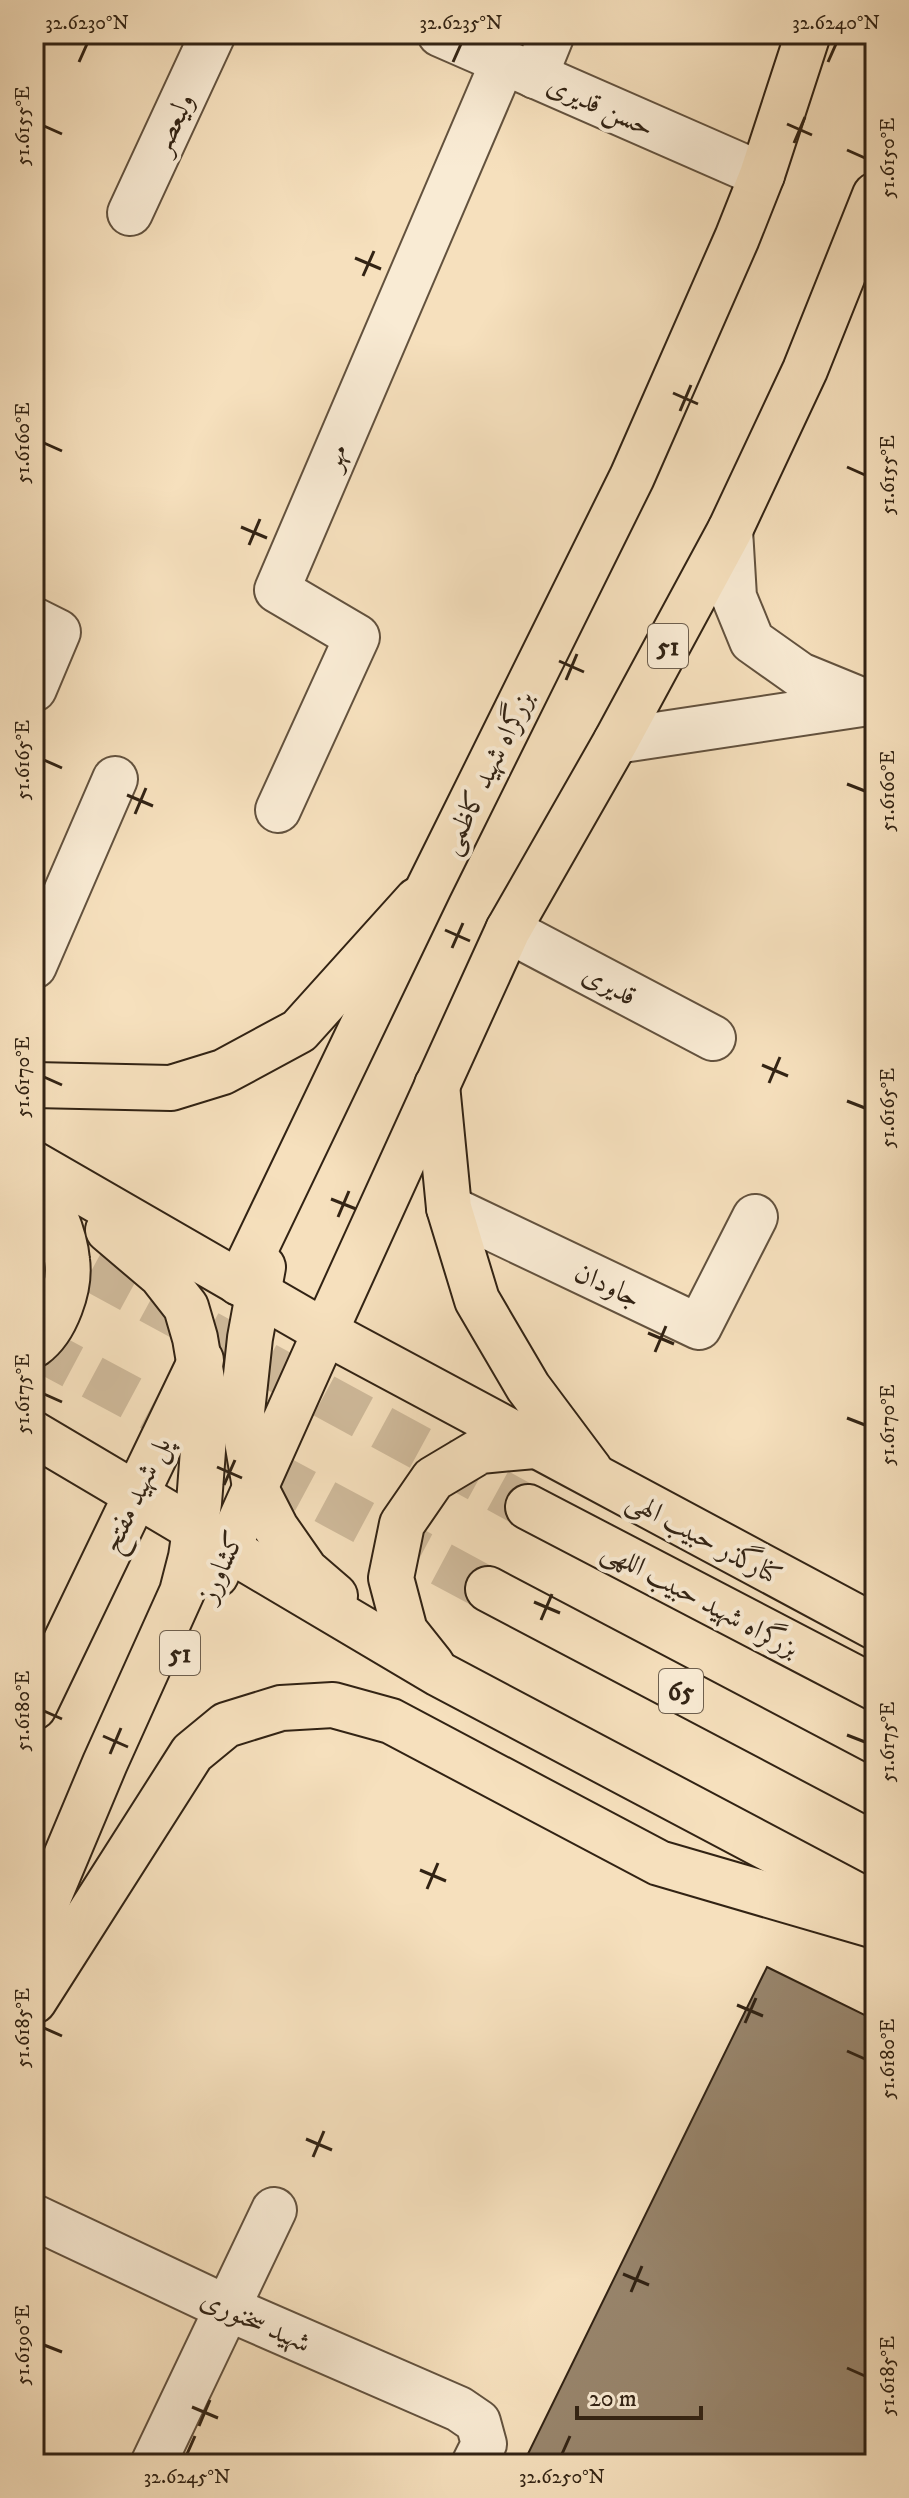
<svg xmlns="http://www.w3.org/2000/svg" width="909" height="2498" font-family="'IM FELL DW Pica',Amiri,serif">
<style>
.building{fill:#98856c;stroke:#322314;stroke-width:2}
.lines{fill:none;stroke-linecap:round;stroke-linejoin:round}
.highway-tunnel{stroke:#cfba9b;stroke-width:44;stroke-dasharray:44 22;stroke-linecap:butt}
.minor-casing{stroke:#63523e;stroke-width:48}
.major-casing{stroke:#322314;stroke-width:48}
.highway-casing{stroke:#322314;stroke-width:48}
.minor{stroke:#f9ebd4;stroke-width:44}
.major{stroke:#f6e0bd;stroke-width:44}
.highway{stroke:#f6e0bd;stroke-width:44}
.ticks{fill:none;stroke:#322314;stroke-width:3}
.labels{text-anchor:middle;stroke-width:8;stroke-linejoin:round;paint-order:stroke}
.shield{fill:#f9ebd4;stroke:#6e5f4e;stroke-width:2}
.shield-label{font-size:26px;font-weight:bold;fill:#322314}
.street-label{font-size:28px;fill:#322314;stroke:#f9ebd4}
.neatline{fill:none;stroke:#322314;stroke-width:3}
.ticks-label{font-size:20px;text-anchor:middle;fill:#322314}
</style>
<rect width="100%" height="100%" fill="#f6e0bd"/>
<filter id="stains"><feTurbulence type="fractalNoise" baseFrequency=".0025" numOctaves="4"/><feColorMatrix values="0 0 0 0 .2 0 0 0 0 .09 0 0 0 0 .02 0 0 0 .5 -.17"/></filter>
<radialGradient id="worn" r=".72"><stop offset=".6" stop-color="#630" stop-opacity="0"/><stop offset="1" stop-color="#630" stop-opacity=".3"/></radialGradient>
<path class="building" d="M767 1967 875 2020V2464H523Z"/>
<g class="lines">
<g class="highway-tunnel">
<path d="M34 1238 528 1507"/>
<path d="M34 1346 488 1589"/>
</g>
<defs>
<g id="minor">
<path d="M440 34 762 175"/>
<path d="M535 76 552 34"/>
<path d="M130 213 213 34"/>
<path d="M730 530 734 597 752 641 800 675 866 702"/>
<path d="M34 620 58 632 34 689"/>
<path d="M616 741 875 702"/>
<path d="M278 810 357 637 277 590 503 62"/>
<path d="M508 930 713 1038"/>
<path d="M34 966 115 779"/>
<path d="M449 1208 699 1327 755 1217"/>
<path d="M34 2217 227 2308 459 2409 478 2422 484 2444 474 2464"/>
<path d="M153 2464 274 2210"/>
</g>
<g id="major">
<path d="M34 1085 171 1088 223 1072 299 1031 417 900"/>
<path d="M437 1085 449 1208 477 1300 528 1387 590 1470"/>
<path d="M34 1164 325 1332 875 1627"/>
<path d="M34 1178C49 1196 65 1236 67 1260 71 1287 56 1329 34 1345"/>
<path d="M263 1267 250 1338 242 1412 255 1487 276 1528 306 1571 335 1596"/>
<path d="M34 1434 439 1674 875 1905"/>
<path d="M216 1575 325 1332"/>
<path d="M432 1665 405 1631 391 1578 402 1524 433 1479 480 1451 534 1446"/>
<path d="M34 1707 201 1360"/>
<path d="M34 1940 50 1894 105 1763 182 1592 191 1557 199 1503 205 1424 203 1385 195 1338 186 1307 161 1275 108 1230"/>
<path d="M34 2001 192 1753 226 1725 281 1708 333 1705 391 1721 659 1863 875 1926"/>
</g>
<g id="highway">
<path d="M239 1283 429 887 632 477 737 238 762 175 808 34"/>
<path d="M325 1332 508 930 616 741 730 530 805 370 875 195"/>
<path d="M528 1507 875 1688"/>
<path d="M488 1589 875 1793"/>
</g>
</defs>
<use href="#minor" class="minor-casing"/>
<use href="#major" class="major-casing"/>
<use href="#highway" class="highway-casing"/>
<use href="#minor" class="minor"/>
<use href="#major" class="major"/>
<use href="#highway" class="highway"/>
</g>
<path class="ticks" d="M79 62 87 44M453 62 461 44M828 62 836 44M787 124 812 135M44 126 62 134M794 143 805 117M847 150 865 158M355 258 381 269M363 276 374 251M673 393 698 404M680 411 691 385M44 443 62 451M847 467 865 475M241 527 267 538M249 545 260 519M559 661 584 672M566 680 577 654M44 760 62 768M847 784 865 791M127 795 153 806M135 814 146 788M445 930 470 941M452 948 463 923M762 1065 788 1076M44 1077 62 1085M769 1083 780 1057M847 1101 865 1108M331 1199 356 1209M338 1217 349 1191M648 1333 674 1344M655 1352 666 1326M44 1394 62 1402M847 1418 865 1425M217 1467 242 1478M224 1485 235 1460M534 1602 560 1613M541 1620 552 1594M44 1711 62 1719M847 1735 865 1742M103 1736 128 1747M110 1754 121 1728M420 1870 446 1881M427 1889 438 1863M737 2005 763 2016M745 2023 756 1998M44 2028 62 2036M847 2051 865 2059M306 2139 332 2150M313 2157 324 2131M623 2274 649 2285M631 2292 642 2266M44 2345 62 2352M847 2368 865 2376M192 2407 218 2418M199 2426 210 2400M187 2454 195 2436M562 2454 570 2436"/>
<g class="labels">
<g class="shield">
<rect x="648" y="624" width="40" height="44" rx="6"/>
<rect x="160" y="1631" width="40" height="44" rx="6"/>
<rect x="659" y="1669" width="44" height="44" rx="6"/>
</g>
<g class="shield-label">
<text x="668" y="655">51</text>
<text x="180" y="1662">51</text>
<text x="681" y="1700">65</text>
</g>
<g class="street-label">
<text transform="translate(601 105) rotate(24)" y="10">حسن قدیری</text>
<text transform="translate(172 123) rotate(-65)" y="10">ولیعصر</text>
<text transform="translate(334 456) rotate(-67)" y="10">مهر</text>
<text transform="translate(486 772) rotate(-64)" y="10">بزرگراه شهید کاظمی</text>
<text transform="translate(610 984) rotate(28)" y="10">قدیری</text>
<text transform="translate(608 1284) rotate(25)" y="10">جاودان</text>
<text transform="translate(135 1494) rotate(-64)" y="10">پل شهید مفتح</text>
<text transform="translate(705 1537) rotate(28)" y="10">کنارگذر حبیب الهی</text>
<text transform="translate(220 1566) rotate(-66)" y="10">کشاورز</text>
<text transform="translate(701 1598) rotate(28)" y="10">بزرگراه شهید حبیب اللهی</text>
<text transform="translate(256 2320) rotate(24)" y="10">شهید سخنوری</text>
</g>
</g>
<rect width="909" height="2498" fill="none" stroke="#f6e0bd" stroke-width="88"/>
<path d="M577 2406v12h124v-12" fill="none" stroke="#322314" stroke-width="4"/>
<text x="589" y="2406" font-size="24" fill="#322314" stroke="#f9ebd4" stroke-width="6" paint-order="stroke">20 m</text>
<rect x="44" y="44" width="821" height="2410" class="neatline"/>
<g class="ticks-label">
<text x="87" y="29">32.6230°N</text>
<text x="461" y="29">32.6235°N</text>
<text x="836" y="29">32.6240°N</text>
<text transform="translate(22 126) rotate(-90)" y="7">51.6155°E</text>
<text transform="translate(887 158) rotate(-90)" y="7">51.6150°E</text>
<text transform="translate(22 443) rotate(-90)" y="7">51.6160°E</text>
<text transform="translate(887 475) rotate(-90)" y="7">51.6155°E</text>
<text transform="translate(22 760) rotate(-90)" y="7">51.6165°E</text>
<text transform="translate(887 791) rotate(-90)" y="7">51.6160°E</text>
<text transform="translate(22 1077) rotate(-90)" y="7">51.6170°E</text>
<text transform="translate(887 1108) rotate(-90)" y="7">51.6165°E</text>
<text transform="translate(22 1394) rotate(-90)" y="7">51.6175°E</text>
<text transform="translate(887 1425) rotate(-90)" y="7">51.6170°E</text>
<text transform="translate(22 1711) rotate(-90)" y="7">51.6180°E</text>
<text transform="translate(887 1742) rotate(-90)" y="7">51.6175°E</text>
<text transform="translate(22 2028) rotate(-90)" y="7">51.6185°E</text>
<text transform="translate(887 2059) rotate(-90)" y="7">51.6180°E</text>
<text transform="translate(22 2345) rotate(-90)" y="7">51.6190°E</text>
<text transform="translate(887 2376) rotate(-90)" y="7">51.6185°E</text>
<text x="187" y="2483">32.6245°N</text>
<text x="562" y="2483">32.6250°N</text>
</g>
<rect width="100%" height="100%" filter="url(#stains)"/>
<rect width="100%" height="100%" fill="url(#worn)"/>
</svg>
